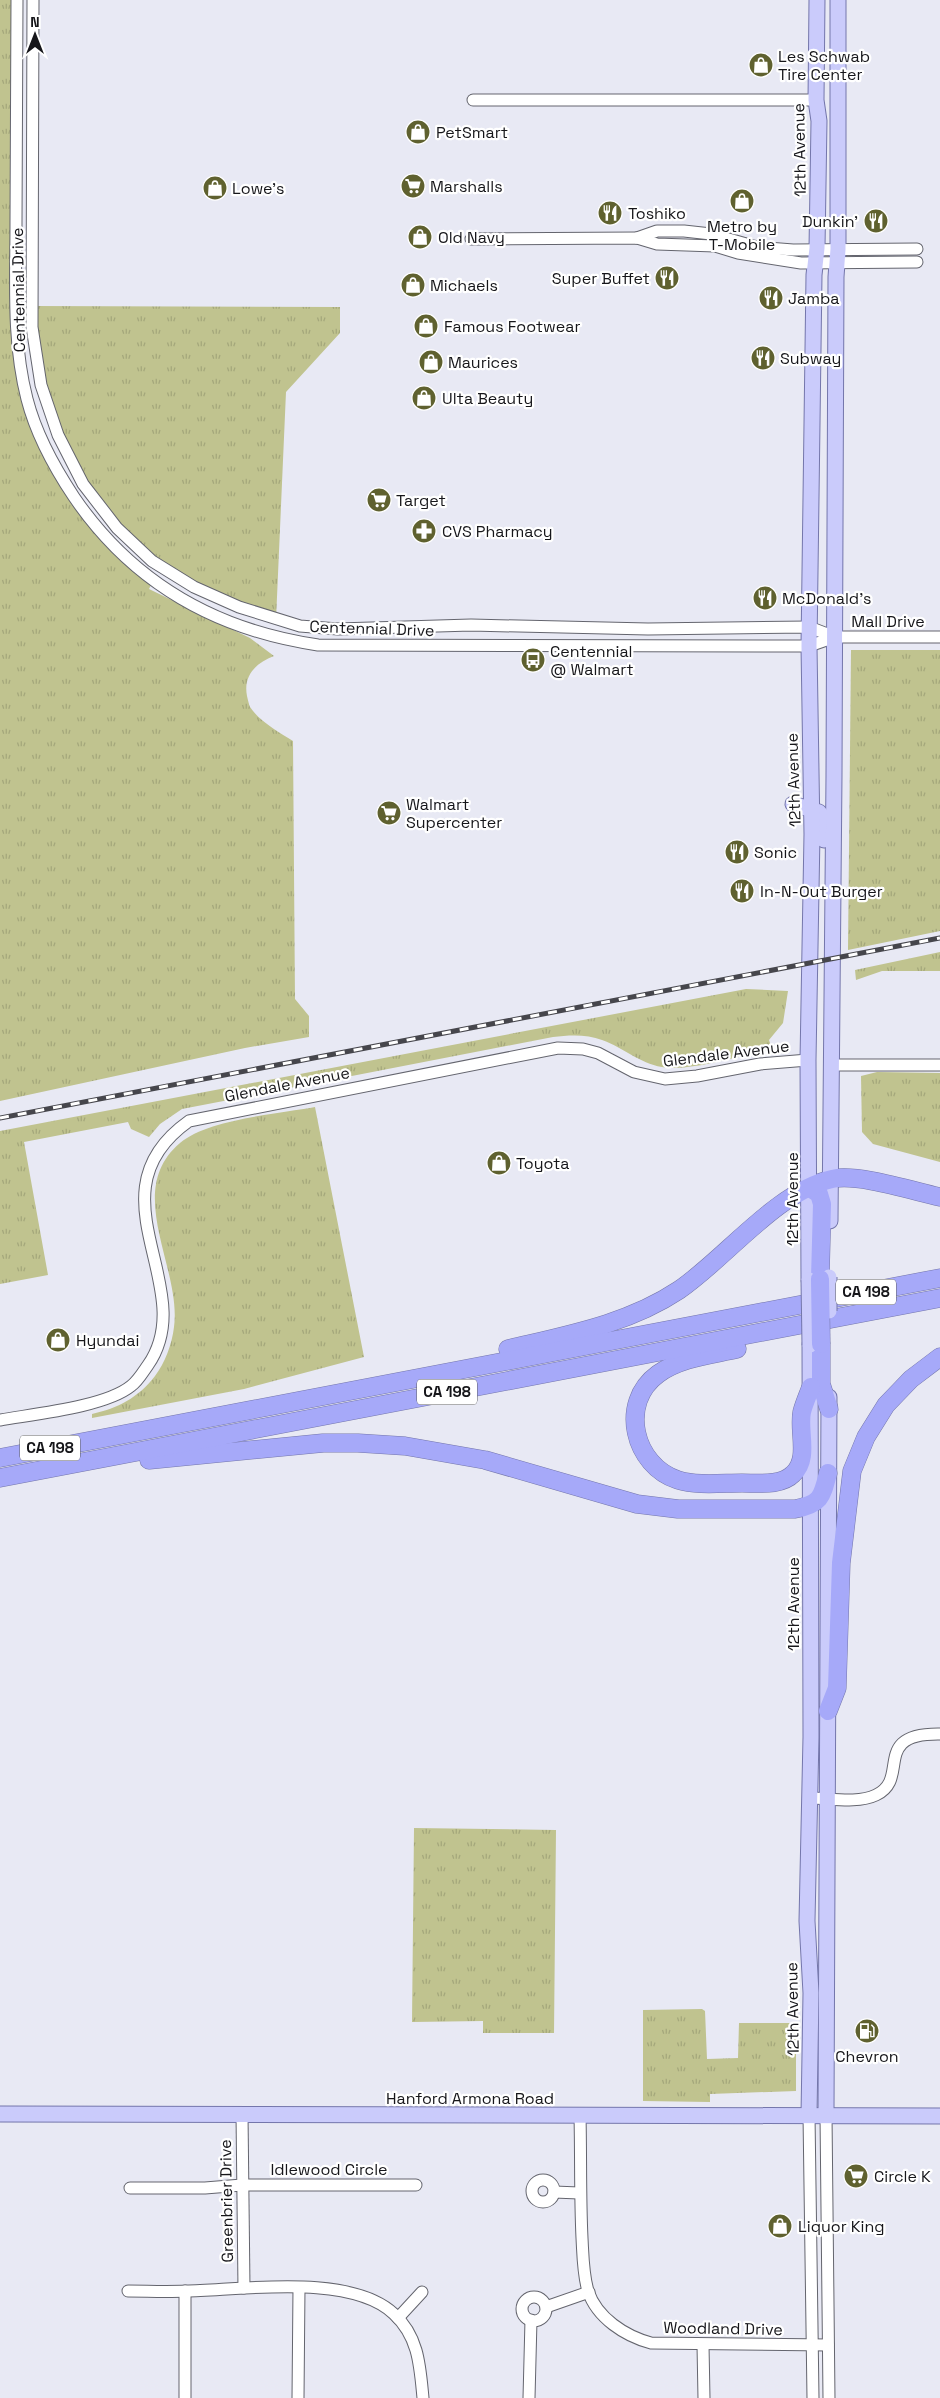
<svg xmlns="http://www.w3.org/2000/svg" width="940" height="2398" font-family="'Space Grotesk',sans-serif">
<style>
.grass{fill:url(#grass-tufts)}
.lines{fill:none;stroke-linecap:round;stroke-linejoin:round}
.minor-casing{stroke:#64656e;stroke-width:13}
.major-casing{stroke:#7476ab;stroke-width:17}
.highway-casing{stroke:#7476ab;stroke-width:19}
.minor{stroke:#fff;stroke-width:11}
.major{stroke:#cacbfb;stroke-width:15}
.highway{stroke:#a6a9f9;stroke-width:18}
.rail-casing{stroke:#46464c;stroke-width:5}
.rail{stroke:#fff;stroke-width:3;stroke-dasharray:9;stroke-linecap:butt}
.major-bridge-casing{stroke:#7476ab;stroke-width:17;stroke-linecap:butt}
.highway-bridge-casing{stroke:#7476ab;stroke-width:19;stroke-linecap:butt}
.major-bridge{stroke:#cacbfb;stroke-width:15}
.highway-bridge{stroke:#a6a9f9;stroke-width:18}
.labels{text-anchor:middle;stroke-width:4.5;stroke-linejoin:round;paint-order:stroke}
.shield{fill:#fff;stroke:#5c5c5f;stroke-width:1}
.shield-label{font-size:15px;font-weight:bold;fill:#16161a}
.poi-label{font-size:16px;fill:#16161a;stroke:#fff;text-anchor:start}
.street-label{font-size:16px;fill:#16161a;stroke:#fff}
</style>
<defs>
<pattern id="grass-tufts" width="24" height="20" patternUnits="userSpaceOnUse" patternTransform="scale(1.25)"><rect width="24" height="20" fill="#c0c38f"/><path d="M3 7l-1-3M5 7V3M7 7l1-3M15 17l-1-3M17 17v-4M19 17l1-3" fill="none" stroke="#a4a77b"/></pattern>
</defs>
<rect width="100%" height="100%" fill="#e8e9f4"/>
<g class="grass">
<path d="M0 0H17L16 301 28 401 65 484 153 581 149 589 250 638 274 656C256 663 243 675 247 696 248 700 249 705 250 707 260 722 279 732 293 741L295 999 309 1016V1037L245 1048 0 1101Z"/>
<path d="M33 306 340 307V333L286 392 276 620 152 561 101 509 49 409Z"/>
<path d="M851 650H940V931L848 950Z"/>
<path d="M940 952V971H882L856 980 855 970Z"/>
<path d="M746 989 788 991 783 1023 769 1040 772 1049C743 1055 689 1072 662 1067 639 1063 624 1048 602 1040 587 1034 569 1035 553 1037L182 1109 160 1124 149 1137 131 1129 128 1122 24 1142 48 1275 0 1284V1131Z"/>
<path d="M877 1072 940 1073V1162L873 1144 862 1132 861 1076Z"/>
<path d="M315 1107 364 1357 244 1389 92 1418V1414C118 1408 138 1398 155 1376 165 1363 172 1344 174 1327 182 1268 123 1191 180 1143 208 1119 278 1114 315 1107Z"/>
<path d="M414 1828 556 1830 554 2033H483V2021L412 2022Z"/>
<path d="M702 2009 705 2011 707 2059 738 2058 739 2023H796V2091L710 2094V2102L643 2101V2010Z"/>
</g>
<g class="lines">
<defs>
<g id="minor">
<path d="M17 0C17 74 17 148 16 222 16 282 12 341 27 399 36 434 54 467 74 497 132 582 216 630 318 645L809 646 835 637H940"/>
<path d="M33 0 32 327 41 385 58 435 83 484 117 528 152 561 194 587 239 607 300 626 338 629 471 625 648 629 809 627 835 637"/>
<path d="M473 100H816"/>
<path d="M637 238 657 231H684L711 234 757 247 793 250 917 249"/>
<path d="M471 239 637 238 657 244 715 246 738 253 801 263 917 262"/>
<path d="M832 1065H940"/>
<path d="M0 1420C34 1414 105 1407 131 1386 138 1381 143 1372 148 1365 202 1287 86 1194 189 1121L558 1048 583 1049 598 1053 634 1072 665 1079 697 1076 760 1064 808 1060"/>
<path d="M810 1798C830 1798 857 1804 876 1795 911 1779 870 1733 940 1734"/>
<path d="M242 2114 244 2288"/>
<path d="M809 2115 813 2398"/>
<path d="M826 2115 829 2398"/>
<path d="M580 2116C581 2157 580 2197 582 2238 583 2256 583 2274 588 2291 597 2318 625 2336 651 2343L828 2345"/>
<circle cx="543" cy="2191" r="11"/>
<path d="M130 2188H205L242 2185H416"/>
<path d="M554 2192 579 2193"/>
<path d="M128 2291C147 2291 167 2292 186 2291 241 2290 351 2273 394 2314 419 2337 420 2367 423 2398"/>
<circle cx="534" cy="2309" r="12"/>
<path d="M546 2307 589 2292"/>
<path d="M398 2318 422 2292"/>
<path d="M703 2345 704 2398"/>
<path d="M185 2398V2291"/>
<path d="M298 2398 299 2288"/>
<path d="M529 2398 531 2320"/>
</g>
<g id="major">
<path d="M793 804 819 812 822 816 824 840"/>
<path d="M830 1221 834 775 836 277 838 249V0"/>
<path d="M809 1280 808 1060 812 834 809 646 814 275 817 248 819 121 816 100 817 0"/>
<path d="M0 2114 940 2116"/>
<path d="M809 2115 811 1993 807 1921 811 1737 810 1345"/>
<path d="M826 2115 829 1397"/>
</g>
<g id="highway">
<path d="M810 1188 819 1194 822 1204 820 1279"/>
<path d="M821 1344V1384L829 1409"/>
<path d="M508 1349C567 1335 628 1324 679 1290 726 1258 776 1192 832 1179 857 1173 913 1191 940 1197"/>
<path d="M737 1349C710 1355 680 1358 658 1374 618 1403 634 1466 678 1480 697 1486 722 1483 742 1483 759 1483 781 1486 793 1474 810 1459 798 1431 802 1412 804 1404 808 1395 811 1387"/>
<path d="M0 1458 940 1278"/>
<path d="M149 1460 323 1443H358L405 1446 485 1460 637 1504 678 1509H795C821 1504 822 1497 828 1473"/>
<path d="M0 1478 940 1298"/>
<path d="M828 1711 837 1688 841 1563 852 1471 866 1437 886 1405 911 1379 940 1357"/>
</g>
</defs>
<use href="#minor" class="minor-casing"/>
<use href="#major" class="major-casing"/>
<use href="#highway" class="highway-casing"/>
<use href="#minor" class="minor"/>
<use href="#major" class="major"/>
<use href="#highway" class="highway"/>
<defs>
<path id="rail" d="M0 1118 940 938"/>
</defs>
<use href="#rail" class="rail-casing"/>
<use href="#rail" class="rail"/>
<defs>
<g id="major-bridge">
<path d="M809 1280 810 1345"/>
<path d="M829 1311V1277"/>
</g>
<path id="highway-bridge" d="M820 1279 821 1344"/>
</defs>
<use href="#major-bridge" class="major-bridge-casing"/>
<use href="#highway-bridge" class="highway-bridge-casing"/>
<use href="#major-bridge" class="major-bridge"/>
<use href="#highway-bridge" class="highway-bridge"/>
</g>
<defs>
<symbol id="shop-disc" viewBox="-11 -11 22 22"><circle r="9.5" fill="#5f612f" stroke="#fff"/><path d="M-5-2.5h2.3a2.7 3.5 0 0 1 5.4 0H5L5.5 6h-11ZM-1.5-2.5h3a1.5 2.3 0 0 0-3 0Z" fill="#fff"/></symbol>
<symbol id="supermarket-disc" viewBox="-11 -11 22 22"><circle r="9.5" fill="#5f612f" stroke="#fff"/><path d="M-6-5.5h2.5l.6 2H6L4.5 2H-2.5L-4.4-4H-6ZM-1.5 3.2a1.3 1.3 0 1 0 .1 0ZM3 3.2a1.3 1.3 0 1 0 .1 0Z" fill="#fff"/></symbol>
<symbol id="restaurant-disc" viewBox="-11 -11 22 22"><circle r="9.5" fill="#5f612f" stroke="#fff"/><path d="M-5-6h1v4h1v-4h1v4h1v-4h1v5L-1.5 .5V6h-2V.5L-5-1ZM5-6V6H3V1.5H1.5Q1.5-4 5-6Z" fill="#fff"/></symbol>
<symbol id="pharmacy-disc" viewBox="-11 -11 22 22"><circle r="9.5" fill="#5f612f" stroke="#fff"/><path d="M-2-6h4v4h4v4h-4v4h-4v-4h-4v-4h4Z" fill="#fff"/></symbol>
<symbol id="bus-disc" viewBox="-11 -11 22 22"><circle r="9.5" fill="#5f612f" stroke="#fff"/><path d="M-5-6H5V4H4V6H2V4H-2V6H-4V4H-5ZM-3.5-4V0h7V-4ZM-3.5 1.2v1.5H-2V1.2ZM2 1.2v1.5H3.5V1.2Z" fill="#fff"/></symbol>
<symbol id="fuel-disc" viewBox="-11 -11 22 22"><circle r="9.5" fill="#5f612f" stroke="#fff"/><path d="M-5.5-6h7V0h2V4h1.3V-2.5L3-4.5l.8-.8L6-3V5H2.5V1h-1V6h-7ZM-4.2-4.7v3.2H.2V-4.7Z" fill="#fff"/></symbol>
</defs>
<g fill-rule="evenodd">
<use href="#shop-disc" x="747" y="51" width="28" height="28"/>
<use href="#shop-disc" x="404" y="118" width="28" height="28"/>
<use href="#supermarket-disc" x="399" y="172" width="28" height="28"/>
<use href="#shop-disc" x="201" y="174" width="28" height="28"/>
<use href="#shop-disc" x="728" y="187" width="28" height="28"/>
<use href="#restaurant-disc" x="596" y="199" width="28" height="28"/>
<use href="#restaurant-disc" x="862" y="207" width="28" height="28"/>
<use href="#shop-disc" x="406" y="223" width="28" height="28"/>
<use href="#restaurant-disc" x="653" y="264" width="28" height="28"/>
<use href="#shop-disc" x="399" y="271" width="28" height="28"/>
<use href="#restaurant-disc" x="757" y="284" width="28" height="28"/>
<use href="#shop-disc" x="412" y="312" width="28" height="28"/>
<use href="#restaurant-disc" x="749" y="344" width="28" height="28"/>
<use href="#shop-disc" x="417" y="348" width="28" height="28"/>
<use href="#shop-disc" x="410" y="384" width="28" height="28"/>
<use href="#supermarket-disc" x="365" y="486" width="28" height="28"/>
<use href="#pharmacy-disc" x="410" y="517" width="28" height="28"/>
<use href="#restaurant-disc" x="751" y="584" width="28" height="28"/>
<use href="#bus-disc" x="519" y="646" width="28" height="28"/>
<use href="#supermarket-disc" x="375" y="799" width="28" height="28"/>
<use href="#restaurant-disc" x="723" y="838" width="28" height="28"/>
<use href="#restaurant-disc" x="728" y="877" width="28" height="28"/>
<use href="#shop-disc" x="485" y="1149" width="28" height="28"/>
<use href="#shop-disc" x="44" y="1326" width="28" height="28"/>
<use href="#fuel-disc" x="853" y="2017" width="28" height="28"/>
<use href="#supermarket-disc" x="842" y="2162" width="28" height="28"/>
<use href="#shop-disc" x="766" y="2212" width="28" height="28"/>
</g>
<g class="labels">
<g class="shield">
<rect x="836" y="1279.5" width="60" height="25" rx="4"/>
<rect x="417" y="1379.5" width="60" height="25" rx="4"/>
<rect x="20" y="1435.5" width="60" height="25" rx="4"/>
</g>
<g class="shield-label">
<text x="866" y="1297">CA 198</text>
<text x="447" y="1397">CA 198</text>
<text x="50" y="1453">CA 198</text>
</g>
<g class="poi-label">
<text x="778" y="62">Les Schwab<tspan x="778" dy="18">Tire Center</tspan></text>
<text x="436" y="138">PetSmart</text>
<text x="430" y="192">Marshalls</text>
<text x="232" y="194">Lowe's</text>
<text x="628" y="219">Toshiko</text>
<text x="858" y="227" text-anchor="end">Dunkin'</text>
<text x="742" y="232" text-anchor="middle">Metro by<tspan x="742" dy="18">T-Mobile</tspan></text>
<text x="438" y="243">Old Navy</text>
<text x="650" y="284" text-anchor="end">Super Buffet</text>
<text x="430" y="291">Michaels</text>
<text x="788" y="304">Jamba</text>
<text x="444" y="332">Famous Footwear</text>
<text x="780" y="364">Subway</text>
<text x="448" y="368">Maurices</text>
<text x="442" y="404">Ulta Beauty</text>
<text x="396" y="506">Target</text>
<text x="442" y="537">CVS Pharmacy</text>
<text x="782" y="604">McDonald's</text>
<text x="550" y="657">Centennial<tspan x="550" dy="18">@ Walmart</tspan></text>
<text x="406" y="810">Walmart<tspan x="406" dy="18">Supercenter</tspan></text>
<text x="754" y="858">Sonic</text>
<text x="760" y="897">In-N-Out Burger</text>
<text x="516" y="1169">Toyota</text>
<text x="76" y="1346">Hyundai</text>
<text x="867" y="2062" text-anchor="middle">Chevron</text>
<text x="874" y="2182">Circle K</text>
<text x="798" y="2232">Liquor King</text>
</g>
<g class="street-label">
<text transform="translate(799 150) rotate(-91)" y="6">12th Avenue</text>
<text transform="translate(18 290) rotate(-91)" y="6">Centennial Drive</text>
<text x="888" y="627">Mall Drive</text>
<text transform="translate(372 628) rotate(2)" y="6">Centennial Drive</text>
<text transform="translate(793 780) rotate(-92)" y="6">12th Avenue</text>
<text transform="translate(726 1053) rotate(-7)" y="6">Glendale Avenue</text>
<text transform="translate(287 1084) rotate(-11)" y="6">Glendale Avenue</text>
<text transform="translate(792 1199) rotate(-90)" y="6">12th Avenue</text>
<text transform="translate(793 1604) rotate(-90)" y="6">12th Avenue</text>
<text transform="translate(792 2009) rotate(-91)" y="6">12th Avenue</text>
<text x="470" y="2104">Hanford Armona Road</text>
<text x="329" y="2175">Idlewood Circle</text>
<text transform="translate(226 2201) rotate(-91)" y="6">Greenbrier Drive</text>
<text transform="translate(723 2328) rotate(1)" y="6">Woodland Drive</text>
</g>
</g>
<g transform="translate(35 35)" stroke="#ffffff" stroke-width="4" paint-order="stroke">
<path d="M0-4L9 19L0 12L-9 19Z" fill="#16161a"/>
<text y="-8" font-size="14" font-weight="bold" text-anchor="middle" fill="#16161a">N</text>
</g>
</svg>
